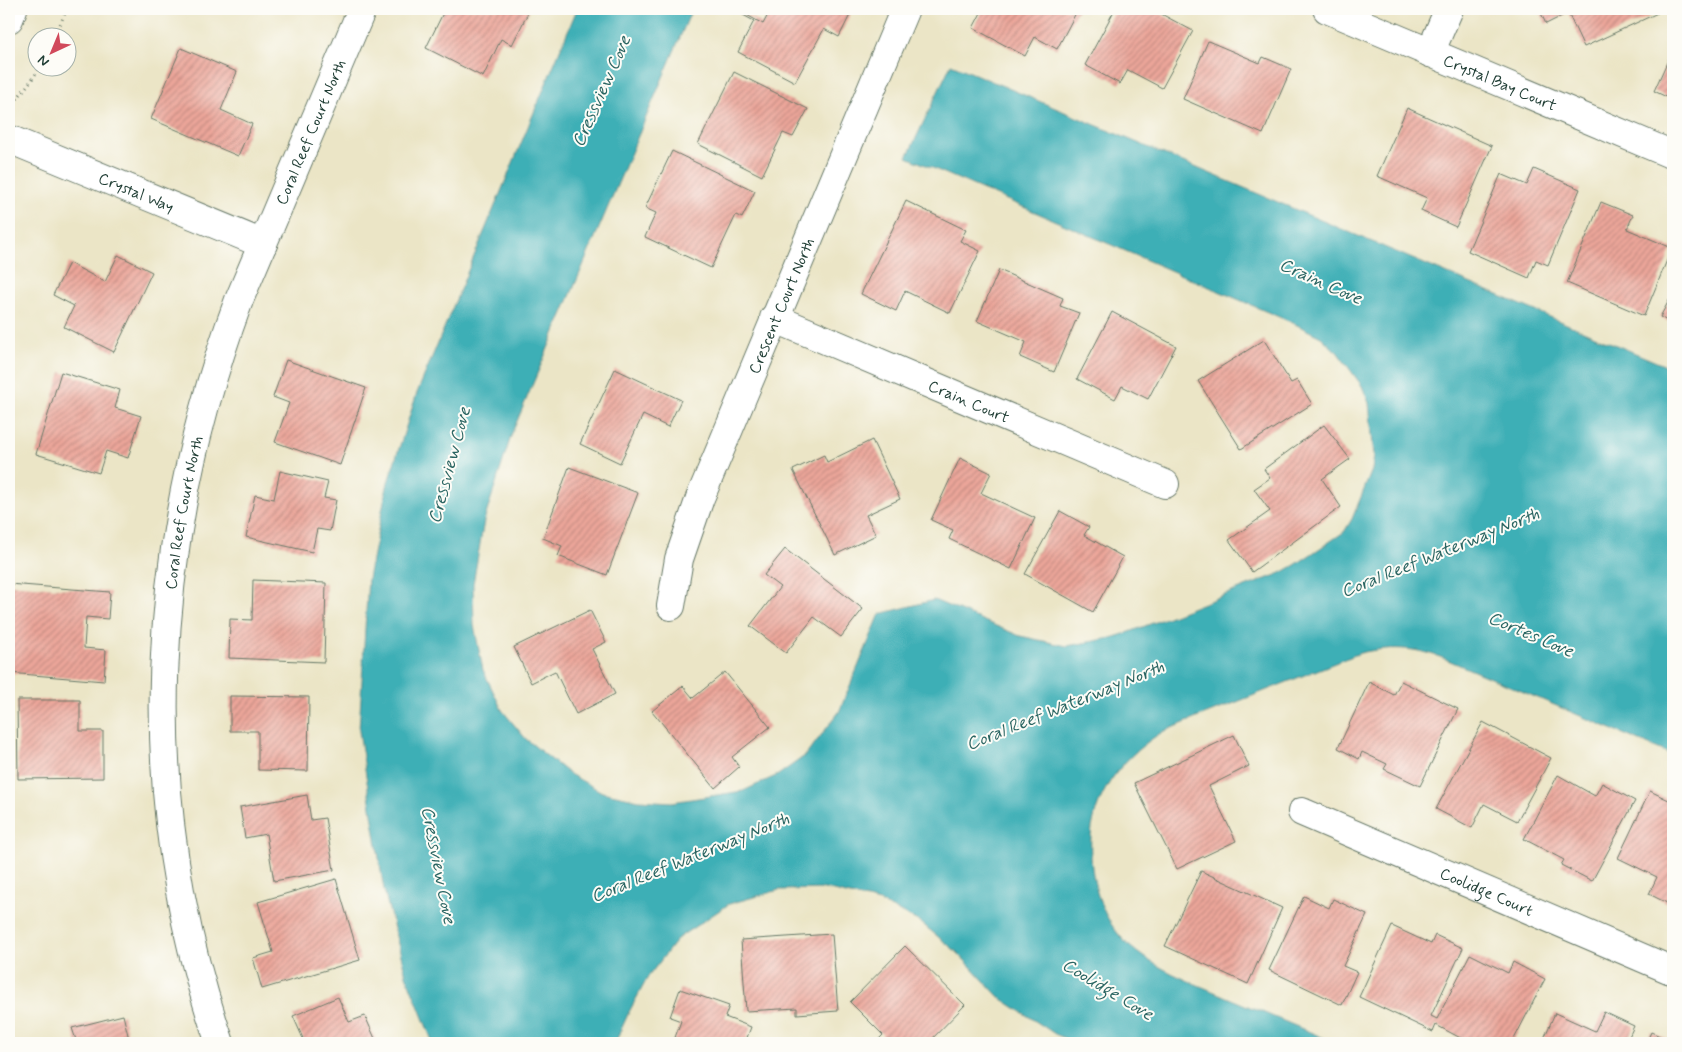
<svg xmlns="http://www.w3.org/2000/svg" width="1682" height="1052" font-family="Mynerve,sans-serif">
<style>
.water{fill:#3eafb6;stroke:#2e7675}
.building{fill:url(#building-hatch)}
.lines{fill:none;stroke-linecap:round;stroke-linejoin:round}
.minor-casing{stroke:#667867;stroke-width:30}
.path{stroke:#667867;stroke-width:3;stroke-dasharray:1 4;stroke-linecap:butt}
.minor{stroke:#fff;stroke-width:28}
.labels{text-anchor:middle;stroke-width:4;stroke-linejoin:round;paint-order:stroke}
.street-label{font-size:16px;fill:#1f3d34;stroke:#fdfcf7}
.water-label{font-size:18px;font-style:italic;fill:#2a6562;stroke:#fdfcf7}
</style>
<defs>
<pattern id="building-hatch" width="6" height="6" patternUnits="userSpaceOnUse" patternTransform="scale(1.25)"><rect width="6" height="6" fill="#eca69a"/><path d="M-1 1l2-2M0 6l6-6M5 7l2-2" fill="none" stroke="#bf887e"/></pattern>
</defs>
<rect width="100%" height="100%" fill="#fdfcf7"/>
<filter id="ink" filterUnits="userSpaceOnUse"><feTurbulence type="fractalNoise" baseFrequency=".02" numOctaves="2"/><feDisplacementMap in="SourceGraphic" scale="10" xChannelSelector="R" yChannelSelector="G"/><feConvolveMatrix kernelMatrix="1 2 1 2 8 2 1 2 1" color-interpolation-filters="sRGB"/></filter>
<filter id="wash" filterUnits="userSpaceOnUse"><feTurbulence type="fractalNoise" baseFrequency=".0096" numOctaves="4" result="noise"/><feDisplacementMap in="SourceGraphic" scale="20" xChannelSelector="R" yChannelSelector="G"/><feGaussianBlur stdDeviation="1.12" result="paint"/><feColorMatrix in="noise" values="0 0 0 0 0 0 0 0 0 0 0 0 0 0 0 0 0 1.4 0 .05"/><feComposite in="paint" operator="in"/></filter>
<g filter="url(#wash)">
<rect width="100%" height="100%" fill="#ebe5c6"/>
<path class="water" d="M577 9H692L512 433 484 521 473 584 474 625 483 670 502 710 526 739 568 773 602 792 639 800 672 802 743 791 778 775 806 755 839 712 880 614 934 600 1020 636 1067 646 1111 638 1127 633 1281 573 1295 565 1344 532 1352 519 1372 470 1374 456 1369 403 1362 386 1338 353 1321 337 1293 323 907 157 951 64 1673 369V755L1443 658C1412 647 1392 646 1360 653L1164 731C1126 754 1095 790 1091 836 1089 871 1097 909 1120 936 1146 967 1195 983 1231 999 1266 1014 1301 1028 1336 1043H1076L1055 1034 999 997 958 953 920 922 880 902 825 889 779 890 729 904 678 938 648 977 629 1012 615 1043H433L406 975 384 890 359 731 368 578 388 482 417 393Z"/>
<g id="blocks">
<g class="building">
<path d="M445 9H530L512 45 501 39 483 77 426 48Z"/>
<path d="M732 9H736L763 24 771 9H843L851 13 839 37 824 29 795 82 738 52 754 21Z"/>
<path d="M983 9H1078L1057 49 1035 37 1025 56 973 28Z"/>
<path d="M1115 9H1152L1193 31 1162 88 1128 70 1120 84 1085 65Z"/>
<path d="M1539 9H1663L1664 10 1584 47 1568 13 1546 24Z"/>
<path d="M1208 41 1260 63 1263 57 1291 69 1263 134 1183 99Z"/>
<path d="M181 48 237 72 221 110 252 124 238 156 151 119Z"/>
<path d="M1673 49V100L1654 91Z"/>
<path d="M734 72 808 109 793 137 783 133 762 176 698 144Z"/>
<path d="M1407 108 1492 146 1456 227 1421 211 1427 198 1377 176Z"/>
<path d="M672 151 755 191 742 218 736 215 711 268 645 237 656 213 645 208Z"/>
<path d="M1534 169 1580 189 1548 265 1536 260 1529 278 1468 251 1501 174 1527 185Z"/>
<path d="M906 201 966 230 960 241 980 251 950 313 905 291 896 311 861 294Z"/>
<path d="M1601 202 1633 215 1627 229 1672 248 1644 316 1567 283Z"/>
<path d="M118 255 152 272 114 352 64 327 74 306 53 295 69 263 105 282Z"/>
<path d="M999 270 1063 298 1060 306 1079 313 1054 372 1020 357 1026 342 977 321Z"/>
<path d="M1673 293V324L1660 317Z"/>
<path d="M1112 312 1176 346 1148 399 1122 386 1115 399 1077 379Z"/>
<path d="M1264 340 1291 383 1297 380 1312 404 1241 449 1198 381Z"/>
<path d="M286 360 366 388 340 465 275 442 289 403 273 397Z"/>
<path d="M615 369 681 400 668 427 643 415 620 463 580 444Z"/>
<path d="M61 372 120 390 115 408 141 416 128 458 106 451 99 473 36 454Z"/>
<path d="M1324 425 1350 459 1322 479 1341 507 1252 572 1229 540 1270 511 1254 489 1270 478 1264 469Z"/>
<path d="M872 440 900 499 866 515 876 535 835 555 793 470 824 455 827 462Z"/>
<path d="M960 458 991 473 981 493 1035 518 1011 569 949 539 953 530 931 520Z"/>
<path d="M569 467 638 493 607 575 558 556 562 546 543 538Z"/>
<path d="M280 471 328 482 324 498 336 500 330 531 317 529 312 552 246 537 255 495 274 499Z"/>
<path d="M1060 511 1089 527 1084 535 1123 557 1093 612 1025 574Z"/>
<path d="M785 549 863 609 841 637 814 617 786 653 750 626 780 587 764 575Z"/>
<path d="M253 580 326 583 324 662 229 658 230 619 252 620Z"/>
<path d="M9 584 110 592 108 619 86 617 84 648 106 650 104 681 9 673Z"/>
<path d="M590 610 606 642 592 649 615 694 576 714 555 671 531 683 514 647Z"/>
<path d="M725 672 770 727 732 757 739 767 715 788 652 711 683 686 693 698Z"/>
<path d="M1401 681 1458 709 1420 786 1384 769 1387 764 1362 752 1359 759 1338 748 1369 682 1394 695Z"/>
<path d="M230 696 309 697 308 771 258 770V731H230Z"/>
<path d="M17 700H80V731H103V778L18 779Z"/>
<path d="M1483 722 1551 758 1517 821 1484 804 1472 828 1436 809Z"/>
<path d="M1234 735 1249 766 1209 786 1236 841 1177 869 1134 783Z"/>
<path d="M1558 775 1595 796 1602 783 1635 801 1592 881 1561 865 1564 860 1524 839Z"/>
<path d="M1650 791 1673 802V906L1649 894 1657 877 1618 858Z"/>
<path d="M307 795 311 820 325 818 334 870 274 881 266 834 245 838 240 807Z"/>
<path d="M1201 871 1282 908 1248 984 1165 946Z"/>
<path d="M336 879 360 960 262 989 253 958 273 952 258 902Z"/>
<path d="M1304 896 1329 908 1333 899 1367 915 1343 966 1357 972 1342 1005 1269 970Z"/>
<path d="M1392 926 1431 944 1435 935 1463 948 1431 1016 1437 1019 1470 954 1508 973 1513 962 1545 979 1512 1043H1470L1436 1025 1433 1032 1359 997Z"/>
<path d="M832 934 838 1011 797 1014V1008L746 1011 741 940Z"/>
<path d="M905 946 965 1005 928 1043H875L883 1035 850 1002Z"/>
<path d="M680 989 729 1006 725 1017 751 1027 745 1043H673L681 1021 670 1017Z"/>
<path d="M338 997 349 1022 365 1016 377 1043H305L293 1016Z"/>
<path d="M1604 1012 1634 1026 1626 1043H1542L1555 1013 1595 1031Z"/>
<path d="M123 1015 130 1043H77L72 1028Z"/>
<path d="M1651 1032 1673 1042V1043H1646Z"/>
</g>
</g>
</g>
<g filter="url(#ink)">
<use href="#blocks" fill-opacity="0" stroke="#667867" stroke-width="1"/>
<g class="lines">
<defs>
<g id="minor">
<path id="s1" d="M1327 9 1673 155"/>
<path d="M9 19 13 9"/>
<path d="M1430 53 1449 9"/>
<path id="s2" d="M9 139 263 244"/>
<path id="s3" d="M774 318 1165 484"/>
<path id="s4" d="M671 606 679 559 700 498 905 9"/>
<path id="s5" d="M1302 812 1673 971"/>
<path id="s6" d="M220 1043C135 800 150 539 239 300L362 9"/>
</g>
</defs>
<use href="#minor" class="minor-casing"/>
<g class="path">
<path d="M54 38 67 9"/>
<path d="M10 112C17 95 31 84 39 68"/>
</g>
<use href="#minor" class="minor"/>
</g>
</g>
<g class="labels">
<g class="street-label">
<text dy="6" stroke="none"><textPath href="#s1" startOffset="188">Crystal Bay Court</textPath></text>
<text dy="6" stroke="none"><textPath href="#s6" startOffset="941">Coral Reef Court North</textPath></text>
<text dy="6" stroke="none"><textPath href="#s2" startOffset="138">Crystal Way</textPath></text>
<text dy="6" stroke="none"><textPath href="#s4" startOffset="321">Crescent Court North</textPath></text>
<text dy="6" stroke="none"><textPath href="#s3" startOffset="212">Crain Court</textPath></text>
<text dy="6" stroke="none"><textPath href="#s6" startOffset="538">Coral Reef Court North</textPath></text>
<text dy="6" stroke="none"><textPath href="#s5" startOffset="201">Coolidge Court</textPath></text>
</g>
<g class="water-label">
<text transform="translate(601 91) rotate(-66)" y="6">Cressview Cove</text>
<text transform="translate(1321 281) rotate(24)" y="6">Crain Cove</text>
<text transform="translate(449 465) rotate(-75)" y="6">Cressview Cove</text>
<text transform="translate(1440 552) rotate(-22)" y="6">Coral Reef Waterway North</text>
<text transform="translate(1531 634) rotate(23)" y="6">Cortes Cove</text>
<text transform="translate(1065 705) rotate(-22)" y="6">Coral Reef Waterway North</text>
<text transform="translate(690 857) rotate(-22)" y="6">Coral Reef Waterway North</text>
<text transform="translate(439 865) rotate(79)" y="6">Cressview Cove</text>
<text transform="translate(1108 989) rotate(31)" y="6">Coolidge Cove</text>
</g>
</g>
<rect width="1682" height="1052" fill="none" stroke="#fdfcf7" stroke-width="30"/>
<g transform="translate(52 52) rotate(224)"><circle r="24" fill="#fdfcf7" stroke="#a4b0a9"/>
<path d="M0-4L9 19L0 12L-9 19Z" fill="#d1495b"/>
<text y="-8" font-size="14" font-weight="bold" text-anchor="middle" fill="#1f3d34">N</text>
</g>
</svg>
